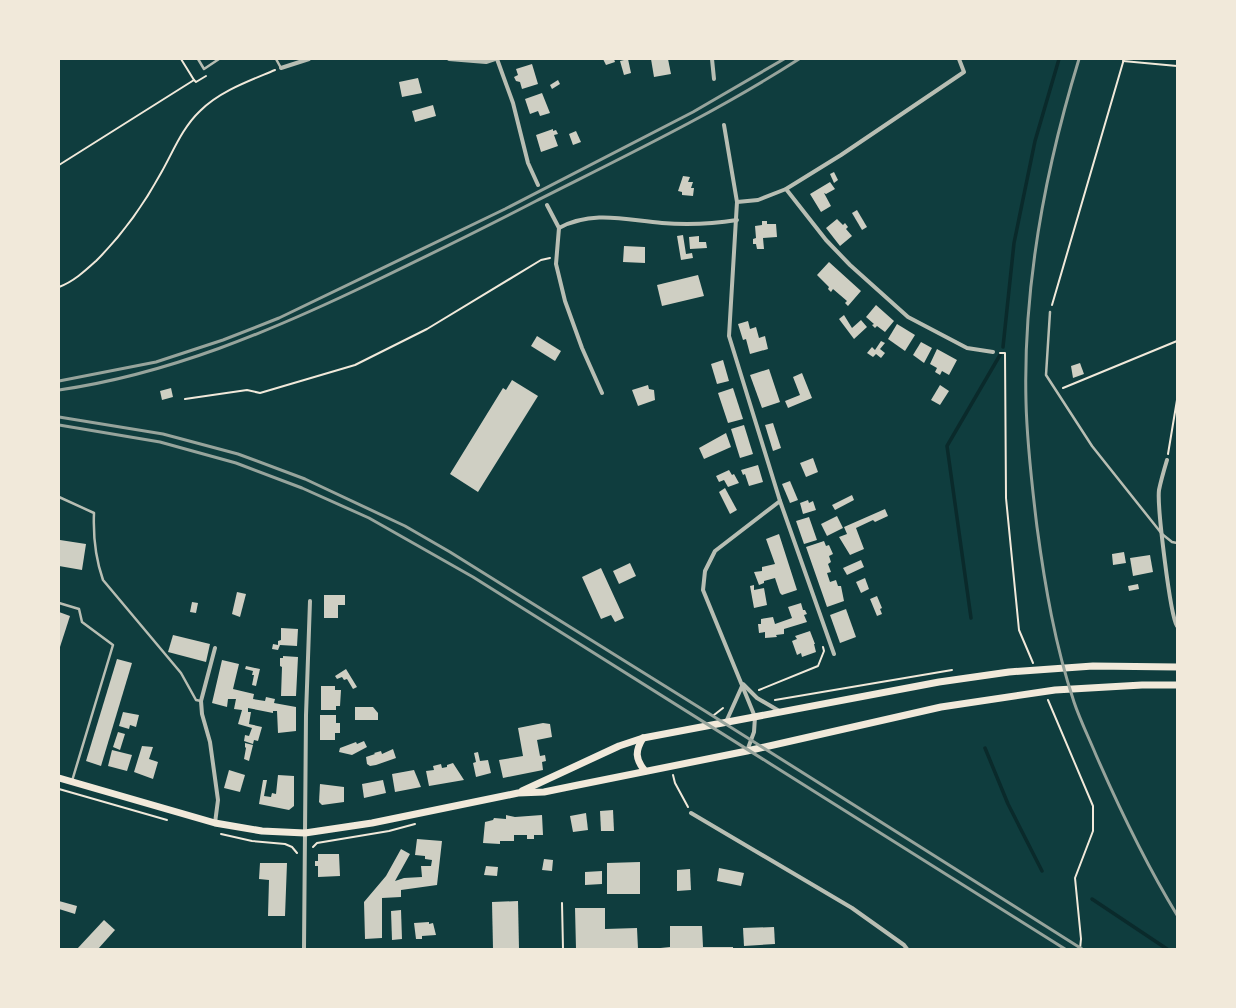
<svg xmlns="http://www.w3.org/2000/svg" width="1236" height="1008" font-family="Poppins,sans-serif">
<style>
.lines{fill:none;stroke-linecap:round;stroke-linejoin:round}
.stream{stroke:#0a2a2b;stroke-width:3.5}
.building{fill:#cfcfc3}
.path{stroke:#f1e9da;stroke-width:2}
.service{stroke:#b8beb3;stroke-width:2.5}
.minor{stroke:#b8beb3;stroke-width:4}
.secondary{stroke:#f1e9da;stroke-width:7}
.rail{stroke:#97a49c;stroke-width:3}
</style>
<rect width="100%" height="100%" fill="#0f3d3e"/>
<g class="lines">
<g class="stream">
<path d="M1003 347 1014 243 1035 141 1059 59"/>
<path d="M971 618 947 446 1000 355"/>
<path d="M985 748 1008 804 1042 871"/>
<path d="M1092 899 1167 949"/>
</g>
</g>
<g class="building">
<path d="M603 59H614L615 62 606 65Z"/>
<path d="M628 59 631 73 624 75 620 61Z"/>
<path d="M651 59H668L671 74 654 77Z"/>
<path d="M532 64 538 84 522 89 520 82 516 81 514 77 518 75 516 69Z"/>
<path d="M418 78 422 93 402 97 399 82Z"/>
<path d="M558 80 560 84 552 89 550 85Z"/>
<path d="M542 93 550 113 540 116 538 111 530 114 525 99Z"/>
<path d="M433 105 436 116 415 122 412 111Z"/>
<path d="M553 129V131L556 130 558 134 554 135 558 146 541 152 536 135Z"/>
<path d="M576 131 581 142 573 145 569 134Z"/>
<path d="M834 172 838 180 834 183 830 174Z"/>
<path d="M683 176 690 177 688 182H693L691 188H694L693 196 682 195V192L678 191Z"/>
<path d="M830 182 835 189 826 194 824 193 831 206 821 212 810 194Z"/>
<path d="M857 210 867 227 862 230 852 213Z"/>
<path d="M837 219 843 225 845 223 848 227 846 229 852 236 840 246 826 228Z"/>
<path d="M762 221H767V224H776L777 237 763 238 764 249H757L756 244H753V239L756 238 755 226 762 225Z"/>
<path d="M683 235 686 254 692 253 693 258 681 260 677 236Z"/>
<path d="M699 236V242H706L707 248 690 249 689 237Z"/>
<path d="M624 246 645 247V263L623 262Z"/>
<path d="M829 262 861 291 848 306 845 303 847 301 833 289 831 292 828 289 829 287 817 275Z"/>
<path d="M698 275 704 296 662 306 657 285Z"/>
<path d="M876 305 894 321 885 332 877 326 875 328 872 325 874 324 866 317Z"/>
<path d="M844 315 852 328 861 320 867 327 854 339 839 319Z"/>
<path d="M748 321 750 329 756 327 759 338 765 336 768 349 750 354 746 339 743 340 738 324Z"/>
<path d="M897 324 915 335 905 351 888 339Z"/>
<path d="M537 336 561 351 555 361 531 346Z"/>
<path d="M881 341 885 343 880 349 885 353 881 358 876 354 873 357 867 353 872 347 875 350Z"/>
<path d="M921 342 932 348 924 363 913 355Z"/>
<path d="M937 349 957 360 949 375 942 371 940 375 935 372 937 368 930 364Z"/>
<path d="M723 360 729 381 717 384 711 364Z"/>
<path d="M1080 363 1084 374 1073 378 1071 366Z"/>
<path d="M769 369 780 402 762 408 750 375Z"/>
<path d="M802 373 812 398 788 408 785 401 800 395 793 377Z"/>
<path d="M512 380 538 396 478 492 450 474 503 388 506 390Z"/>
<path d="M648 385 649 389 654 390 655 400 638 406 632 390Z"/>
<path d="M940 385 949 391 940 405 931 400Z"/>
<path d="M171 388 173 397 162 400 160 391Z"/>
<path d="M733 388 743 419 728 423 718 393Z"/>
<path d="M773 423 781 448 773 451 765 425Z"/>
<path d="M744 425 753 454 740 458 731 429Z"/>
<path d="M726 433 731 447 704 459 699 448Z"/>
<path d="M813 458 818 472 806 477 800 463Z"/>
<path d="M758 465 763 482 749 486 745 474 743 475 741 470Z"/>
<path d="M729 470 732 475 734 474 739 483 728 487 724 480 719 482 716 476Z"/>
<path d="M790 481 798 500 790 503 782 484Z"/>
<path d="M725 488 737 510 730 514 719 492Z"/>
<path d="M852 495 854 500 835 510 832 505Z"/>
<path d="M808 500 809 503 813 501 816 510 803 514 800 503Z"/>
<path d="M885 509 888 516 875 522 873 520 856 528 864 549 850 555 839 537 847 534 844 527Z"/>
<path d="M837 516 843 528 827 536 821 524Z"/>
<path d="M809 517 817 540 804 544 796 521Z"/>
<path d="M779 534 797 590 782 595 780 593 775 578 764 581V583L759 585 754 572 762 571V567L775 564 766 539Z"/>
<path d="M60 540 86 544 82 570 59 566Z"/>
<path d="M824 541 826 546 829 545 833 554 829 556 831 562 828 564 831 572 827 573 830 582 836 580 838 586H841L844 601 827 607 806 547Z"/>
<path d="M1124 552 1126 563 1113 565 1112 554Z"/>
<path d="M1150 555 1153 572 1133 576 1130 558Z"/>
<path d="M861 560 864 567 847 575 843 568Z"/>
<path d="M630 563 636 576 619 584 613 571Z"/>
<path d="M601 568 624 618 615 622 611 615 601 619 582 577Z"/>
<path d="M865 578 869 589 861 593 856 582Z"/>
<path d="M1138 584 1139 589 1129 591 1128 586Z"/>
<path d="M754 585V590L764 588 767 605 754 608 750 586Z"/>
<path d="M237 592 246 594 240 617 232 614Z"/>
<path d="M324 595H345V605H338V618H324Z"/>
<path d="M877 596 882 608 880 609 882 614 877 616 870 599Z"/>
<path d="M192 602 198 603 196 613 190 612Z"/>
<path d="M801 603 803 610H805L807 614 804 615 807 622 784 629V634L776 635 777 637 765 638V632L759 633 758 624H761V619L773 617 775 624 792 618 788 607Z"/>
<path d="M846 609 856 637 840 643 830 615Z"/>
<path d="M59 612 70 616 59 650Z"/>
<path d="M281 628 298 629 297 646 280 645 278 650 272 649 273 644 278 645V641L281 640Z"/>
<path d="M810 631 815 644H814L816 652 802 657 801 653 797 655 792 641 797 639 795 636Z"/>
<path d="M173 635 210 644 206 662 168 652Z"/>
<path d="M283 656 298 657 296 696H281L282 667 280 666V658H283Z"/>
<path d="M117 659 132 663 101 766 86 761Z"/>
<path d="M222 660 239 664 233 689 254 694 253 699 265 701 266 697 275 699 274 703 296 707V731L278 733 277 711H273V713L248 708V712H251L249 724 262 727 258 741 254 740 253 744 244 741 245 735 249 736 252 728 238 724 242 710 234 709 236 699H228L227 707 212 703Z"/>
<path d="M246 666 260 669 256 686 252 685 254 675H252L253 671 245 669Z"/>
<path d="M346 669 357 687 353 689 347 679 344 680 342 677 337 679 335 676Z"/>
<path d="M321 686H335V690H341L340 706H336V710H321Z"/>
<path d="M355 707H373L378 713V720H355Z"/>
<path d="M123 712 139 715 136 727 130 725 129 729 119 726Z"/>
<path d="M320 715H336V723H340V733H335V740H320Z"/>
<path d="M543 723 550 724 552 737 537 740 540 756 545 755 546 761 542 762 543 770 503 778 499 760 523 756 518 728Z"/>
<path d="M118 732 125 734 120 750 113 747Z"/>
<path d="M364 741 367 747 352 755 339 752 340 748 356 742 357 744Z"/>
<path d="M245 743 253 745 249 761 244 759 246 748 245 747Z"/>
<path d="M142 746 153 747 149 759 158 762 153 779 134 772Z"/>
<path d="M393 749 396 758 376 765 370 766 367 764 366 757 375 754 374 753 381 751 382 754Z"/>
<path d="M112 750 132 755 127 771 108 766Z"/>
<path d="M478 752 480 761 488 760 491 773 476 777 473 763 476 762 474 753Z"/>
<path d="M453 763 464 780 429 786 426 771 434 770 433 766 441 764 442 768 447 767V765Z"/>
<path d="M229 770 245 775 240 792 224 788Z"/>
<path d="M414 770 421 787 395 792 392 774Z"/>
<path d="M278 775 294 776V806L289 810 259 804 263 780H267L264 796 271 797 272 793 276 794Z"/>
<path d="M383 780 386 793 364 798 362 784Z"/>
<path d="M320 784 344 787V802L322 805 319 802Z"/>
<path d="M613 810 614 831H601L600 811Z"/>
<path d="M586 813 588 830 573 832 570 816Z"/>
<path d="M506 815 515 817 542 815 543 835H534V839H527V835H514V841H500V844L483 843 485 822 493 820 494 818 506 819Z"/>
<path d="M417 839 442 841 437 885 401 890V897L382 898V938L365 939 364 902 386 876 401 849 410 854 395 881 404 878 422 877 421 866H431L432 860 425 859V856L415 855Z"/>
<path d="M318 854H339L340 876 318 877V866H315V861H318Z"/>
<path d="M544 859 553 860 552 871 542 870Z"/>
<path d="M640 862V894H607V863Z"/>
<path d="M260 863H287L285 916H268L269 880 259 879Z"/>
<path d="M486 866 498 867 497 876 484 875Z"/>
<path d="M719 868 744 873 741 886 717 881Z"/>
<path d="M690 869 691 890 677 891V870Z"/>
<path d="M602 871V884L585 885V872Z"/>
<path d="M59 901 77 906 75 914 59 909Z"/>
<path d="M518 901 519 949H493L492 902Z"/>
<path d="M575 908H605V929L637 928 638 949H576Z"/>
<path d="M401 910 402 939 392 940 391 911Z"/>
<path d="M104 920 115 930 98 949H77Z"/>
<path d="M429 922V924L433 923 436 935 422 936V939H416L414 923Z"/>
<path d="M670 926H702L703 947H733V949H651L670 947Z"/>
<path d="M774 927 775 944 744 946 743 928Z"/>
</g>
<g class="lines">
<g class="path">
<path d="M1123 61 1177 66"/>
<path d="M194 80 196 82 206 76"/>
<path d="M59 165 194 80 181 59"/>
<path d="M59 287C73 282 85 271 96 261 123 234 143 206 161 173 173 152 182 128 200 111 220 91 249 81 275 70"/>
<path d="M1052 305 1124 59"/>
<path d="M1000 353H1005L1006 498 1019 630 1033 663"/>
<path d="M1063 388 1177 341"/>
<path d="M185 399 247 390 260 393 355 365 427 329 541 260 550 258"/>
<path d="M1168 454 1177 400"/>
<path d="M759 690 818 666 824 651 823 647"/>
<path d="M775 700 952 670"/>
<path d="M1048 700 1093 806V831L1075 878 1081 939 1080 949"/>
<path d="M714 715 723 708"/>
<path d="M673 775 675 783 688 807"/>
<path d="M59 789 167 820"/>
<path d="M221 834 252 841 285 844 292 847 297 853"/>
<path d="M313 847 317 843 389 831 415 824"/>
<path d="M562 903 563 949"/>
</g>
<g class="service">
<path d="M198 59 204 69 219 59"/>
<path d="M276 59 281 68"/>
<path d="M1050 312 1046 375 1092 446 1162 534 1172 542 1177 543"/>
<path d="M59 497 94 513C93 537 95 557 103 580L181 673 196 700 201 701"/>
<path d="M59 603 79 609 82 622 113 645 72 781"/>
</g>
<g class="minor">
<path d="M449 59 486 62 495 59"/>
<path d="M497 59 513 103 528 163 538 185"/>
<path d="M712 59 714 79"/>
<path d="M281 68 309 59"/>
<path d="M724 125 737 202 729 336 780 501 715 551 705 571 703 590 755 717 754 732 747 751"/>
<path d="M786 189 826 240 850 265 908 317 967 348 993 352"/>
<path d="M737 202 758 200 786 189 841 155 964 72 959 59"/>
<path d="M547 205 559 228 556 264 565 301 582 348 602 393"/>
<path d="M559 228C593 210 626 220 662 223 687 225 712 224 737 220"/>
<path d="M1167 460C1164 470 1161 480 1159 490 1157 505 1170 615 1177 626"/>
<path d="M780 501 834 654"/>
<path d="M215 648 201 701 202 714 210 742 218 800 215 823"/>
<path d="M726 722 743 684 757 698 781 712"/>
<path d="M691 813 852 908 904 945 907 949"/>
<path d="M304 949 306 715 310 601"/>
</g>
<g class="secondary">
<path d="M643 738C635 751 635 759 645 771"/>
<path d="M59 778 215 823 262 831 305 833 372 823 518 793 544 792 578 785 747 751 941 707 1055 690 1142 685H1177"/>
<path d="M522 791 619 746 643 738 939 682 1009 672 1093 666 1177 667"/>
</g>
<g class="rail">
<path d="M1079 59C1045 170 1023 286 1026 402 1027 444 1032 486 1037 527 1045 586 1055 645 1074 702 1080 720 1089 738 1096 755 1120 810 1146 864 1177 915"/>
<path d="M59 381 156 362 223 340 279 318 505 209 693 112 784 59"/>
<path d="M59 390C169 374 271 331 371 283 427 256 482 229 536 201 625 156 715 113 799 59"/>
<path d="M59 417 163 434 238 454 305 479 405 526 450 552 705 711 1082 949"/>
<path d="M59 425 160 442 236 463 302 488 369 518 473 577 1065 949"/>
</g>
</g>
<rect width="1236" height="1008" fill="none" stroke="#f1e9da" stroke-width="120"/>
</svg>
